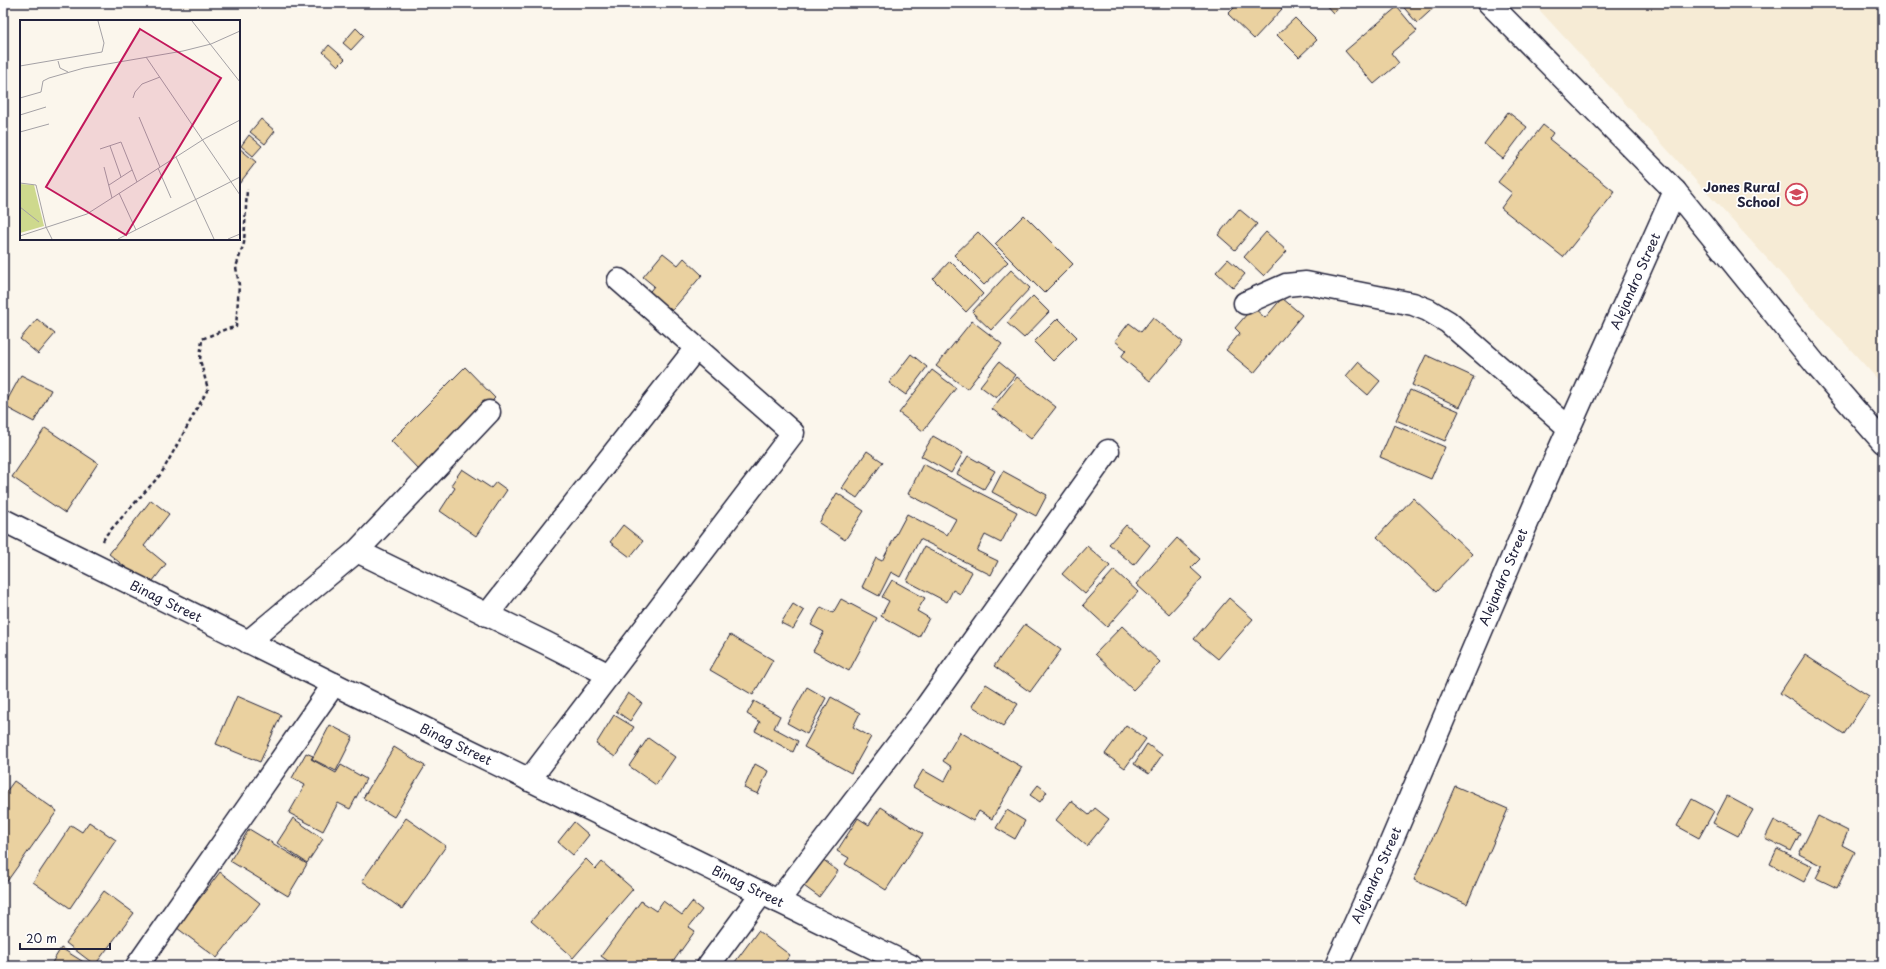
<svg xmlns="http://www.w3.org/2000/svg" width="1886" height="969" font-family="'Playpen Sans',sans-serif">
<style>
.built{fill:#f6ebd5}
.building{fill:#ead1a0;stroke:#22223b}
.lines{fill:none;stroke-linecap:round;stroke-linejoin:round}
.minor-casing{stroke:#22223b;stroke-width:25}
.path{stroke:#22223b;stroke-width:2.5;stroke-dasharray:4 3;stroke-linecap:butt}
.minor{stroke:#fff;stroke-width:22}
.labels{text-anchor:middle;stroke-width:3.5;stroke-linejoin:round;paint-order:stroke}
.poi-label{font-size:13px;font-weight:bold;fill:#22223b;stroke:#fff;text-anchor:end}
.street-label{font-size:13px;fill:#22223b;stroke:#fff}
.inset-road{fill:none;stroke:#a4a1a5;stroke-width:1}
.view{fill:#c2185b;fill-opacity:0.15;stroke:#c2185b;stroke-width:2}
.inset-edge{fill:none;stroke:#22223b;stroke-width:2}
</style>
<rect width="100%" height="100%" fill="#fbf6ec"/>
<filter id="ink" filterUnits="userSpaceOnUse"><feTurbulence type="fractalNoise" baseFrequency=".025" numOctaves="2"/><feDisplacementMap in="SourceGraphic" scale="8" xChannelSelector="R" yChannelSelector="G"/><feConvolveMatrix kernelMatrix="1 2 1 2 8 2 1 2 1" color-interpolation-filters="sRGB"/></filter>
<g filter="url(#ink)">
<path class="built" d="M1533 3H1883V385Z"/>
<g class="building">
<path d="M1239 3H1276L1282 9 1254 39 1228 14Z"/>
<path d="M1324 3H1344L1333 13Z"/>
<path d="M1400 3H1439L1417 23Z"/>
<path d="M1397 7 1417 31 1391 53 1399 63 1374 84 1345 51Z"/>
<path d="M1295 18 1317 40 1299 57 1277 35Z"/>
<path d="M356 28 364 36 351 50 343 43Z"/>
<path d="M329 45 345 59 338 66 323 52Z"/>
<path d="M1508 112 1527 127 1503 159 1484 144Z"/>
<path d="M261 119 275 131 265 144 250 132Z"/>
<path d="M1543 125 1553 133 1549 139 1615 192 1563 257 1501 208 1512 193 1498 182Z"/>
<path d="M249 135 262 146 253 156 241 146Z"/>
<path d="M239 148 256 162 239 184Z"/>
<path d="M1239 209 1257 224 1235 250 1218 235Z"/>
<path d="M1024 215 1073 264 1044 293 995 244Z"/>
<path d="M978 232 1008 262 984 285 954 255Z"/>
<path d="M1266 232 1287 251 1264 276 1244 257Z"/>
<path d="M663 253 678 265 684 258 702 275 669 314 647 295 654 286 643 277Z"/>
<path d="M1228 259 1245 274 1233 288 1216 272Z"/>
<path d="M950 261 983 294 966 312 933 279Z"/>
<path d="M1011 270 1030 288 991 330 972 312Z"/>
<path d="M1033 296 1049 312 1024 338 1007 323Z"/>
<path d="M1282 298 1302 315 1254 373 1226 350 1240 333 1235 328 1253 307 1265 318Z"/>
<path d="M1153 317 1183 342 1150 381 1121 357 1126 350 1115 341 1129 323 1141 332Z"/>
<path d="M1058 318 1077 337 1053 361 1034 342Z"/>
<path d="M37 319 55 334 38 354 20 339Z"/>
<path d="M972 321 1002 344 967 389 936 366Z"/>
<path d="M911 354 927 367 906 395 889 383Z"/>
<path d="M1426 355 1474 377 1460 407 1412 385Z"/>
<path d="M999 362 1015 375 996 398 980 386Z"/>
<path d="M1358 362 1380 381 1368 395 1346 376Z"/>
<path d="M465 367 495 398 421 472 391 441Z"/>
<path d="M932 370 956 388 923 431 899 413Z"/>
<path d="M21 375 51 390 34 422 4 406Z"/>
<path d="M1017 377 1056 407 1031 439 992 409Z"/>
<path d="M1410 390 1459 411 1445 441 1396 420Z"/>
<path d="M1394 425 1445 447 1431 479 1380 457Z"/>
<path d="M45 428 98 463 65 513 12 477Z"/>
<path d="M933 436 963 453 951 473 921 456Z"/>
<path d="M867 451 883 462 857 498 842 488Z"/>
<path d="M968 456 995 471 984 489 957 474Z"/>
<path d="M923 464 1017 512 1001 543 985 535 977 551 998 561 991 575 920 539 900 577 891 572 879 596 862 587 876 558 882 561 907 514 947 535 956 519 908 494Z"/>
<path d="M462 469 491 488 496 482 507 490 476 536 440 511 455 488 451 485Z"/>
<path d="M1003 471 1047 495 1036 516 992 492Z"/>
<path d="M837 493 864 511 845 540 819 523Z"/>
<path d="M1413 498 1472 554 1436 592 1377 537Z"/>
<path d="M151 500 169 514 144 546 166 564 149 586 109 554Z"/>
<path d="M623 525 643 541 630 557 610 542Z"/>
<path d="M1126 525 1150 545 1134 565 1109 544Z"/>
<path d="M1177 538 1200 559 1191 568 1202 578 1169 614 1136 584Z"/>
<path d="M1087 546 1110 566 1085 594 1062 574Z"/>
<path d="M924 547 972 572 960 594 953 590 947 602 907 581Z"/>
<path d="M1114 570 1138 592 1107 627 1083 605Z"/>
<path d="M892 580 925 598 917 611 929 618 919 637 881 616 889 601 882 597Z"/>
<path d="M1229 598 1253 619 1218 659 1194 639Z"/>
<path d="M841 599 877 618 849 671 813 651 824 632 811 625 821 607 833 613Z"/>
<path d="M793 604 804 611 793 629 781 623Z"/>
<path d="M1025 624 1061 650 1030 692 994 666Z"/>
<path d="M1122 626 1160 662 1133 690 1095 654Z"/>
<path d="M730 635 773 660 753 695 710 670Z"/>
<path d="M1805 655 1869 696 1844 734 1780 693Z"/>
<path d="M986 684 1018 704 1003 726 972 706Z"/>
<path d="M807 687 826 698 807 734 787 723Z"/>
<path d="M628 693 642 703 630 721 616 711Z"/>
<path d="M237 696 281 715 260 762 216 744Z"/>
<path d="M831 697 860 713 853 727 871 737 851 773 804 747Z"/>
<path d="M754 701 780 716 774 728 798 741 793 752 755 731 760 722 747 714Z"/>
<path d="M614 715 634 727 615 757 596 744Z"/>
<path d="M330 725 353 737 336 771 312 759Z"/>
<path d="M1126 725 1146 739 1125 768 1105 754Z"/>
<path d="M960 732 1022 767 992 819 979 811 973 821 913 787 923 770 944 782 952 767 943 761Z"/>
<path d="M648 738 675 757 656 785 629 766Z"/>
<path d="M1147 744 1162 755 1149 774 1134 764Z"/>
<path d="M394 747 425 766 394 817 363 798Z"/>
<path d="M306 753 313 756 311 759 336 773 341 765 366 779 350 809 338 803 323 831 289 813 305 785 292 778Z"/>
<path d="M755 764 768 771 758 794 744 788Z"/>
<path d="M14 781 57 811 3 887V796Z"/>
<path d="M1038 785 1047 792 1040 802 1030 795Z"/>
<path d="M1455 786 1508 809 1467 904 1414 880Z"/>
<path d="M1727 796 1753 810 1738 836 1713 823Z"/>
<path d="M1692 799 1714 811 1699 838 1677 826Z"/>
<path d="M1071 801 1089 815 1095 808 1109 819 1087 846 1056 820Z"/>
<path d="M881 807 923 834 886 890 845 864 849 858 837 851 858 818 869 825Z"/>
<path d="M1007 810 1025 821 1015 839 996 828Z"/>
<path d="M1818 816 1848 831 1842 845 1855 852 1837 888 1816 878 1822 866 1799 854Z"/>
<path d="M293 818 323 839 307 863 277 843Z"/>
<path d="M406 818 446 846 402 909 362 881Z"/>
<path d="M1774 820 1800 834 1791 851 1765 838Z"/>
<path d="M89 822 116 840 70 908 33 882 71 825 82 832Z"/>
<path d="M574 822 589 835 573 855 558 842Z"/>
<path d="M249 829 307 864 288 896 230 861Z"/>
<path d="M1777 849 1812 866 1804 882 1770 864Z"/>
<path d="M821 858 838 871 819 897 801 884Z"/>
<path d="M586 859 596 869 602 862 633 889 573 958 531 921Z"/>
<path d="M220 872 260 903 217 958 177 928Z"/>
<path d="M104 891 134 913 95 965 66 943Z"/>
<path d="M641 901 656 911 663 901 682 915 692 902 702 910 689 927 695 931 670 966H615L601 956Z"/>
<path d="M758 931 790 955 782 966H732Z"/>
<path d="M61 948 90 966H50Z"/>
<path d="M221 960 231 966H217Z"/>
<path d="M793 961 800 966H789Z"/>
</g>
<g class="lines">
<defs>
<g id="minor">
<path d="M1489 3 1675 191 1816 365 1883 442"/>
<path d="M1245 303 1286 285 1306 283 1413 304 1428 310 1448 322 1569 428"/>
<path d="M3 520 362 698 911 966"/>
<path d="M357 551 546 643 609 675"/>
<path d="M487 615 696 348"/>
<path d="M248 642 357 551 489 412"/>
<path d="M529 780 793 433 619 280"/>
<path d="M778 901 921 714 1108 451"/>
<path d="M137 966 334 684"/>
<path d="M708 966 762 893"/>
<path d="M1336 966 1380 868 1536 502 1675 191"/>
</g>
</defs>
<use href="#minor" class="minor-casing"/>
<path class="path" d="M103 541 106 535 161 474 208 389 200 360 202 339 226 329 236 327 239 285 236 267 244 243 247 189"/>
<use href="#minor" class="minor"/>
</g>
</g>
<defs>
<symbol id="school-ring" viewBox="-11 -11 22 22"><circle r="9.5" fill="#fff" stroke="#d1495b" stroke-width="1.5"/><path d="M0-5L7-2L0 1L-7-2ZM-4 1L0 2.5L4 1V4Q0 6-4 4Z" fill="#d1495b"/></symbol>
</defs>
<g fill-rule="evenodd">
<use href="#school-ring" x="1784" y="182" width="25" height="25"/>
</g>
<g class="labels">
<g class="poi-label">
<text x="1780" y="192">Jones Rural<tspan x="1780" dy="15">School</tspan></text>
</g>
<g class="street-label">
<text transform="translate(1635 281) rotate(-66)" y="5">Alejandro Street</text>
<text transform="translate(1503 577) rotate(-67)" y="5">Alejandro Street</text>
<text transform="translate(166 601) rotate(26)" y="5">Binag Street</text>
<text transform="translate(456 744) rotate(26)" y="5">Binag Street</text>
<text transform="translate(1376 875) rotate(-66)" y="5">Alejandro Street</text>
<text transform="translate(748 886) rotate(26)" y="5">Binag Street</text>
</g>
</g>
<g transform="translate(20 20)">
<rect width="220" height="220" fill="#fbf6ec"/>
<path d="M0 164 14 165 24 206 0 213Z" fill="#ced98d"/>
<path class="inset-road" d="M172 1 220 62M126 37 220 175M38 41 40 48 48 52M0 46 82 32 84 23 78 1M0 78 21 72 23 61 29 58 64 48 163 31 191 24 220 11M113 78 115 72 122 64 140 57M0 95 26 87M119 97 140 147M0 112 29 104M90 126 101 157M80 129 101 122 117 162M156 137 194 219M84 147 92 178M138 148 151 178M0 163 16 165 26 207 32 219M89 165 112 150M99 173 116 210M0 187 19 202M0 216 67 194 184 119 220 100M98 219 220 157M208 219 220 214"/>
<path class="view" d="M120 9 201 58 106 215 26 167Z"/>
<rect width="220" height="220" class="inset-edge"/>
</g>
<rect width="1886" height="969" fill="none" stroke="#fff" stroke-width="16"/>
<rect x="8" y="8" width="1870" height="953" fill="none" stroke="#22223b" stroke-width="1.5" filter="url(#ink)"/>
<path d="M20 943v6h90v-6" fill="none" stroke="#22223b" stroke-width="2"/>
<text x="26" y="943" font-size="12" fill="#22223b" stroke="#ffffff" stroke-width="3" paint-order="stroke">20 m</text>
</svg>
